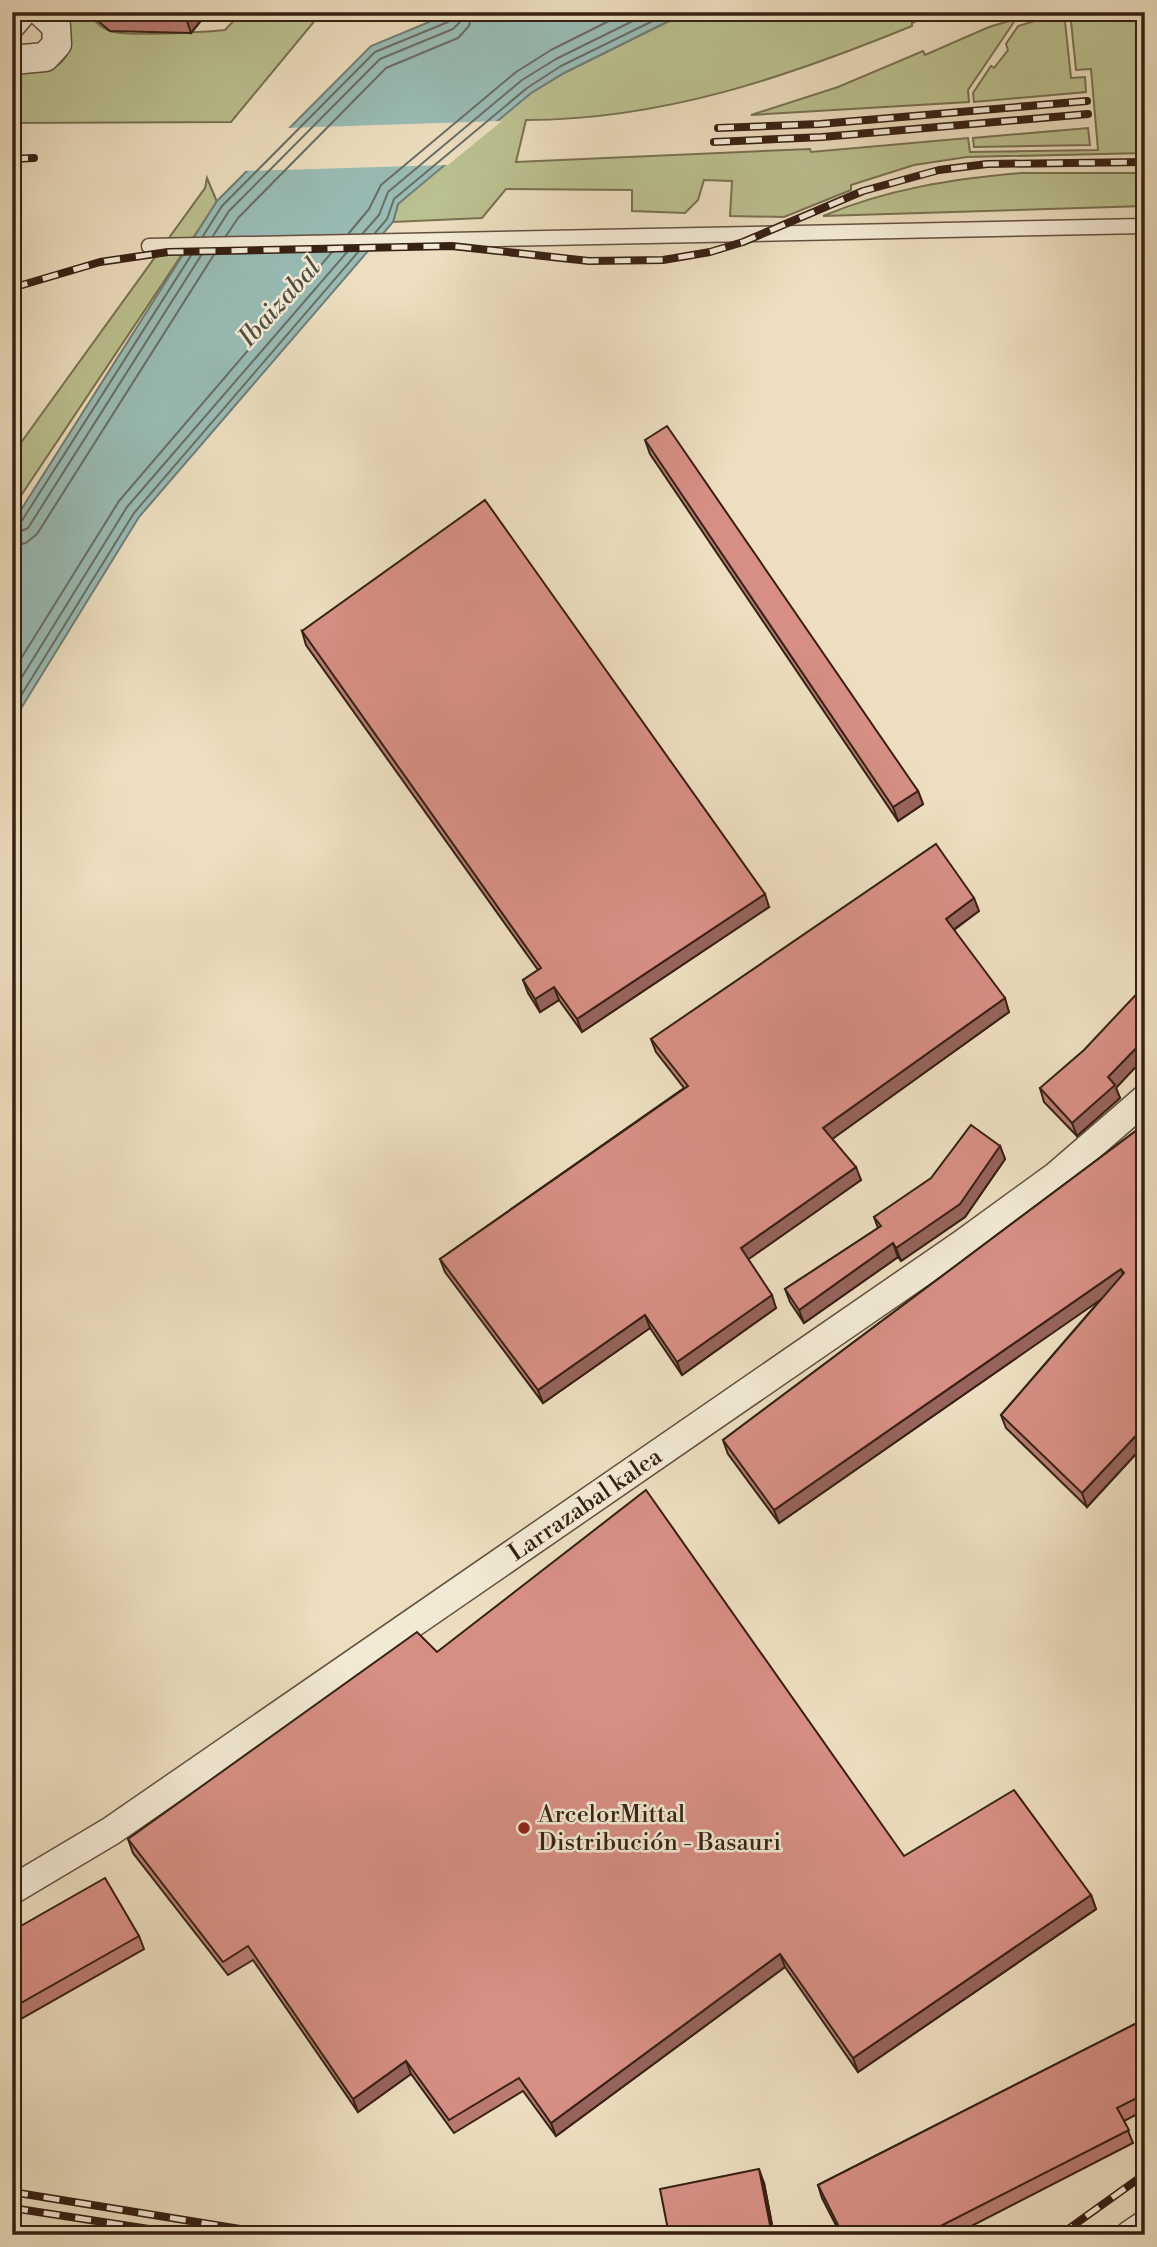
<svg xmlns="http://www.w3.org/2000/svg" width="1157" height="2247" font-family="'Libre Bodoni',serif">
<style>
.green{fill:#bbc08f;stroke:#797052;stroke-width:2}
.water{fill:#99bcb5;stroke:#727e75;stroke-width:2}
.pier{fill:#ecdebf}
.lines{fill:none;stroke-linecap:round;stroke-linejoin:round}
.shore{stroke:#686e64;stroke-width:2}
.service-casing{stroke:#64503f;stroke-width:17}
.minor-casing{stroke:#64503f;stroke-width:31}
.service{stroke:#f3ead5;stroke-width:14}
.minor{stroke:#f3ead5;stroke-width:28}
.rail-casing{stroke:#372014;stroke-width:8}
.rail{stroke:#f3ead5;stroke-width:5;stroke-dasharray:16;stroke-linecap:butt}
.wall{fill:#b97b72;stroke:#372014;stroke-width:2}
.shaded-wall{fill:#96645c;stroke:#372014;stroke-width:2}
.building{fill:#d78f84;stroke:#372014;stroke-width:2}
.poi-dot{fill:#8f2418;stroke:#f3ead5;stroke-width:2.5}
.labels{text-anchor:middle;stroke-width:5;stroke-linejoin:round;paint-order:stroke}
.street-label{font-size:24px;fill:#372014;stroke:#f3ead5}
.poi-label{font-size:24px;fill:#372014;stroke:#f3ead5;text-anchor:start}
.water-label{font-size:26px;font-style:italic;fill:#544f44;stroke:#f3ead5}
</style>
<rect width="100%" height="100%" fill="#ecdebf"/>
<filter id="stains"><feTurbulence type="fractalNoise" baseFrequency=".00286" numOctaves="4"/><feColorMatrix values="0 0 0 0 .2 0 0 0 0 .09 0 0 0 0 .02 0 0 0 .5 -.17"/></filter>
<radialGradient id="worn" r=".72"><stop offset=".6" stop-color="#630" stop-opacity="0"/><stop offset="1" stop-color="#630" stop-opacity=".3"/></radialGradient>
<g class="green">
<path d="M68 12C98 12 90 24 110 31 128 37 204 32 225 30L242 12H322L231 122 12 123V73C34 72 61 74 69 50 74 37 69 30 60 21Z"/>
<path d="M687 12H937L912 23V26C787 77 662 120 526 120L516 162 810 149 811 152 968 138 970 152 1098 150 1091 69 1076 70 1070 12H1145V153L967 157 914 165 851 185V190L784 217 730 216 732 181 704 180 698 200 685 213 632 211V190L506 189 482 218 393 222 398 204 424 180 531 93 564 73Z"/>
<path d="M1064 12 1071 78 1085 77 1086 92 974 102 973 93 991 66 994 68 1008 50 1006 44 1018 26Z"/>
<path d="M1016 19 968 90 969 102 751 115 838 87 923 51 925 55 989 27Z"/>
<path d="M1088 128 1090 145 974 147 973 138Z"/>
<path d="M1021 173H1145V206L823 216C887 189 952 179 1021 173Z"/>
<path d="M207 178 217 202 12 509V455L205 188Z"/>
</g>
<path class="water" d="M453 12H687L564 73 531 93 398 204 393 222 139 517 12 723V524L217 201 371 46Z"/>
<path class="pier" d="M502 121 448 165 242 171 285 128Z"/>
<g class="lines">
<g class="shore">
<path d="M349 233 369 209 381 185 516 72 551 50 627 12"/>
<path d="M363 233 379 215 388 192 522 80 556 59 651 12"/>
<path d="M375 233 387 219 394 199 527 88 561 66 671 12"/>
<path d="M203 236 222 206 375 52 448 22 453 12"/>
<path d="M213 236 229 211 380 59 453 29 460 22 462 12"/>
<path d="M226 236 238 218 386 68 458 38 469 26 472 12"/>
<path d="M12 526 21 522 192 254"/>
<path d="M12 535 28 528 202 254"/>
<path d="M12 546 26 543 37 534 215 253"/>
<path d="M12 673 119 501 333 251"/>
<path d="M12 693 127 507 348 251"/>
<path d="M12 710 134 513 359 251"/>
</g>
<defs>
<path id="service" d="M149 246 1145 226"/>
<g id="minor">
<path d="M12 24 22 12"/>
<path d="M12 60 45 57 57 44 56 26 41 12"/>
<path id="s1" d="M12 1890 111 1831 961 1245 1056 1176 1145 1099"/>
<path d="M1130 2235 1145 2225"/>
</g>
</defs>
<use href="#service" class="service-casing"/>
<use href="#minor" class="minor-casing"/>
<use href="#service" class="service"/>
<use href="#minor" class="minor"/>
<defs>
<g id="rail">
<path d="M718 128 820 124 1087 101"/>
<path d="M714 142 822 137 1088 114"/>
<path d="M12 159 34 158"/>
<path d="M12 288 100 262 168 252 452 246 589 261 663 260 710 252 743 242 863 191 939 170 987 164 1145 162"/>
<path d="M12 2192 277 2235"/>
<path d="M12 2208 188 2235"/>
<path d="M1060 2235 1145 2174"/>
</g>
</defs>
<use href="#rail" class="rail-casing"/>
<use href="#rail" class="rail"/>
</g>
<g class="wall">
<path d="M87 12H208L191 33 110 31Z"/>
<path d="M645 440 918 791 923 804 898 821 650 454Z"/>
<path d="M302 631 769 907 582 1032 559 1000 540 1012 528 993 523 980 538 970 306 645Z"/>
<path d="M979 911 954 930 1009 1012 832 1139 861 1180 748 1259 776 1308 682 1375 650 1328 543 1403 445 1272 440 1259 684 1088 656 1052 651 1039Z"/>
<path d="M1040 1088H1116L1120 1098 1077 1136 1044 1102Z"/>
<path d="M1141 1127 1145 1444 1087 1507 1006 1428 1001 1415 1101 1299 779 1523 728 1454 723 1440Z"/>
<path d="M1000 1146 1005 1159 965 1217 901 1261 898 1257 804 1323 790 1302 785 1289 878 1228 874 1217Z"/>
<path d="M437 1652 904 1856 1091 1895 1096 1909 858 2072 785 1967 556 2136 523 2091 454 2133 411 2074 358 2112 253 1960 228 1975 133 1853 128 1839Z"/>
<path d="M12 1931 139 1936 144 1949 12 2024Z"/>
<path d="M1145 2019V2110L1124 2121 1133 2143 954 2235H841L822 2198 818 2185Z"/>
<path d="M764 2183 774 2235H669Z"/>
</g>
<g class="shaded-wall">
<path d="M184 12H208L191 33Z"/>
<path d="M918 791 923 804 898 821 893 807Z"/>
<path d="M765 894 769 907 582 1032 577 1019Z"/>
<path d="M974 898 979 911 950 932 946 919Z"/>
<path d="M554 987 559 1000 540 1012 535 999Z"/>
<path d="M1005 998 1009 1012 828 1142 823 1128Z"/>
<path d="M1145 1039V1057L1116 1088 1120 1098 1077 1136 1072 1123 1108 1077Z"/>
<path d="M1000 1146 1005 1159 965 1217 901 1261 896 1248Z"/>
<path d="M856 1167 861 1180 746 1261 741 1248Z"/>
<path d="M893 1243 898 1257 804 1323 799 1310Z"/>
<path d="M1121 1269 1126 1282 779 1523 774 1510Z"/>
<path d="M772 1295 776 1308 682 1375 677 1362Z"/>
<path d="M645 1315 650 1328 543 1403 538 1390Z"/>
<path d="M1145 1426V1444L1087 1507 1082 1493Z"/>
<path d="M1091 1895 1096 1909 858 2072 853 2058Z"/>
<path d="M780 1954 785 1967 556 2136 551 2123Z"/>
<path d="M406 2061 411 2074 358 2112 353 2099Z"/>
<path d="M759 2169 764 2183 774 2235H773L771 2230Z"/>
</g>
<g class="building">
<path d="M667 426 918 791 893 807 645 440Z"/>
<path d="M485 500 765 894 577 1019 554 987 535 999 523 980 541 968 302 631Z"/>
<path d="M936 844 974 898 946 919 1005 998 823 1128 856 1167 741 1248 772 1295 677 1362 645 1315 538 1390 440 1259 688 1086 651 1039Z"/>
<path d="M1145 985V1039L1108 1077 1115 1085 1072 1123 1040 1088 1084 1050Z"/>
<path d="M1145 1122V1426L1082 1493 1001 1415 1124 1273 1121 1269 774 1510 723 1440 1141 1127Z"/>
<path d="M971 1125 1000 1146 960 1204 896 1248 893 1243 799 1310 785 1289 881 1226 874 1217 931 1178Z"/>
<path d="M646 1490 904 1856 1014 1790 1091 1895 853 2058 780 1954 551 2123 519 2078 449 2120 406 2061 353 2099 248 1946 223 1962 128 1839 417 1632 437 1652Z"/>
<path d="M105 1878 139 1936 12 2008V1931Z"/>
<path d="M1145 2019V2094L1117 2108 1129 2130 923 2235H843L818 2185Z"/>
<path d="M759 2169 771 2230 744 2235H669L660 2189Z"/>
</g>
<circle class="poi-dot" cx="524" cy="1828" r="7"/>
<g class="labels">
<g class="street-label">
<text dy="8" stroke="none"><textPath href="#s1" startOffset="691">Larrazabal kalea</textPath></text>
</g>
<g class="poi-label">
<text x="538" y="1822">ArcelorMittal<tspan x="538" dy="28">Distribución - Basauri</tspan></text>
</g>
<g class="water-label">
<text transform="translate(279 302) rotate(-48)" y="9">Ibaizabal</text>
</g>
</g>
<rect width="1157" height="2247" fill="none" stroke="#ecdebf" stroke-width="42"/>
<rect x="14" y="14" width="1129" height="2219" fill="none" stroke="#372014" stroke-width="3.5"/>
<rect x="21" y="21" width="1115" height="2205" fill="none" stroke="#372014" stroke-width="2"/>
<rect width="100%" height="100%" filter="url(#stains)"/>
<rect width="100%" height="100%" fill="url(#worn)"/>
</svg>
